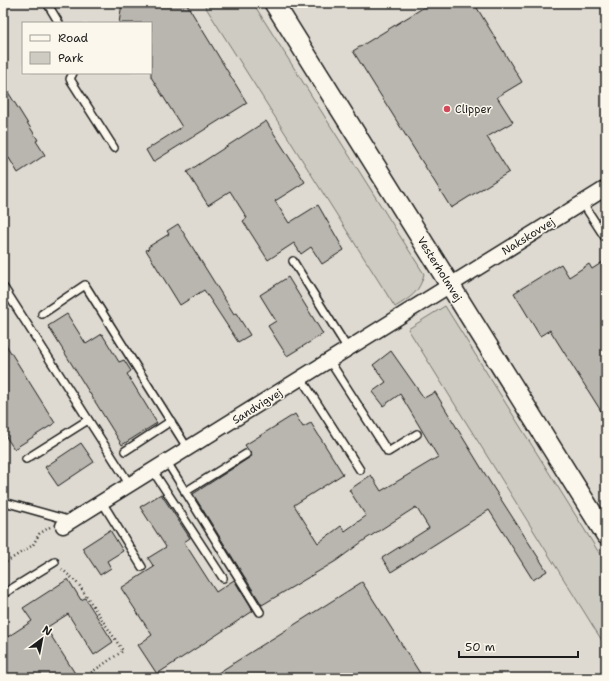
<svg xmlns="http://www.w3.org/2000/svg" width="609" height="681" font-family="'Shantell Sans',sans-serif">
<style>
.built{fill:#dedad1;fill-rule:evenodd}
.green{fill:#ceccc2;stroke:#75746f}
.building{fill:#b9b6af;stroke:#1c1c1c}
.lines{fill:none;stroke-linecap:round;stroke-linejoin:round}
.lane-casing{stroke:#1c1c1c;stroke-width:10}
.street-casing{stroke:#1c1c1c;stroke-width:17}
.secondary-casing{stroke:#1c1c1c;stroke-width:22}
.path{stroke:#1c1c1c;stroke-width:2.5;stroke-dasharray:1 3;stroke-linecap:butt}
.lane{stroke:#fbf7ec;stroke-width:7}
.street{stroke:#fbf7ec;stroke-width:14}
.secondary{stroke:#fbf7ec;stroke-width:19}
.poi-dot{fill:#d1495b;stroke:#fbf7ec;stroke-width:1.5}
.labels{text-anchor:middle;stroke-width:3;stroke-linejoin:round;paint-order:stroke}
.poi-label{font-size:11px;fill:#1c1c1c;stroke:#fbf7ec;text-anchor:start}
.street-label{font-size:11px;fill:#1c1c1c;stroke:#fbf7ec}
</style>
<rect width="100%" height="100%" fill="#eeeadf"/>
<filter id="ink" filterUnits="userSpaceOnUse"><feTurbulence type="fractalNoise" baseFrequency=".025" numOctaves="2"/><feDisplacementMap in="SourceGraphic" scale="8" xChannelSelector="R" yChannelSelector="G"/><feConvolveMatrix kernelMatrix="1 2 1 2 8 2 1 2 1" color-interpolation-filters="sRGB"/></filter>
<g filter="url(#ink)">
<path class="built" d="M3 3H606V678H3ZM23 23H151V73H23Z"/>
<g class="green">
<path d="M203 3H253L424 274C419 293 411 297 395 307Z"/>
<path d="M445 306 606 564V647L408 329Z"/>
</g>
<g class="building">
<path d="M122 3H186L247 103 153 162 146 150 182 127 151 77V23H119Z"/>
<path d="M431 3H474L522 82 497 97 513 122 487 137 509 172 451 208 353 51Z"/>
<path d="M3 84 38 140 36 141 45 155 18 173 9 158 3 162Z"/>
<path d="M266 121 305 182 275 201 289 223 318 205 344 250 322 264 311 247 301 254 294 243 268 260 243 221 247 218 230 191 208 205 187 172Z"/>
<path d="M178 224 234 314 236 313 250 335 238 342 204 290 180 305 146 250 149 249 148 247 169 234 167 231Z"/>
<path d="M606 260V419L550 330 540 336 514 293 561 264 569 277 589 264 592 269Z"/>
<path d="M288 277 323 334 287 356 268 326 276 321 260 295Z"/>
<path d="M67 314 86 344 102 334 119 362 124 360 131 371 127 374 157 423 122 445 48 326Z"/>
<path d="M3 340 55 423 14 449 3 432Z"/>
<path d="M391 351 424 398 435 392 493 487 547 571 533 580 489 510 391 572 382 558 429 528 416 507 366 539 336 561 262 605 193 494 252 456 245 445 295 414 303 427 311 423 343 474 294 505 318 543 341 526 345 531 366 516 349 490 371 475 381 491 438 457 400 394 383 406 372 392 386 382 373 365Z"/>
<path d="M81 443 94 462 58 486 45 467Z"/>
<path d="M161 494 190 538 184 542 216 592 234 580 253 611 157 674 138 645 152 635 121 588 154 567 148 558 166 547 140 507Z"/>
<path d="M110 530 123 551 107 561 111 568 100 575 82 548Z"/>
<path d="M68 579 81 600 85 598 113 642 94 655 68 614 46 628 78 678H3V640L32 621 23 608Z"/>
<path d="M362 582 423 678H210Z"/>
</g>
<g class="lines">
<defs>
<g id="lane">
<path d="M47 3 59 23"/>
<path d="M73 73 70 79 114 148"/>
<path d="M582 202 606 239"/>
<path d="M293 261 348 349"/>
<path d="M4 288 130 485"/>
<path d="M42 314 85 285 188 449"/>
<path d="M329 360 388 452 417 434"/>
<path d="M301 378 360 470"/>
<path d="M125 451 171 421"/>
<path d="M26 459 88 420"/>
<path d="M167 462 260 612"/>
<path d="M153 471 223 578"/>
<path d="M185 492 246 454"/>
<path d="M3 500 4 502 72 521"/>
<path d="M102 502 142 567"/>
<path d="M3 594 55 562"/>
</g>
<path id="street" d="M63 526 606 188"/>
<path id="secondary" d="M274 3 606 535"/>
</defs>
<use href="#lane" class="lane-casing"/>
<use href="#street" class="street-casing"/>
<use href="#secondary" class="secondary-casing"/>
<g class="path">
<path d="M3 564 33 545 39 534 50 527"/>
<path d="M62 569 79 585 123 651 83 678"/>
</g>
<use href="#lane" class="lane"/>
<use href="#street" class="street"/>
<use href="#secondary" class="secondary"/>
</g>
</g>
<circle class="poi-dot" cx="447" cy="109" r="4"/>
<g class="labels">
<g class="poi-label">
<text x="455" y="113">Clipper</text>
</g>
<g class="street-label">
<text transform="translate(528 236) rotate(-32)" y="4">Nakskovvej</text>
<text transform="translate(440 269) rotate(58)" y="4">Vesterholmvej</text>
<text transform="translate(257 406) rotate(-32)" y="4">Sandvigvej</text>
</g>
</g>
<rect width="609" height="681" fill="none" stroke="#fbf7ec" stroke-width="16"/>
<rect x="8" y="8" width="593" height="665" fill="none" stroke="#1c1c1c" stroke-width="1.5" filter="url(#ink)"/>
<rect x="22" y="22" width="130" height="52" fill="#fbf7ec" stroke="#a29f99"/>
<rect x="30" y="35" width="20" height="6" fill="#fbf7ec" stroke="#a29f99"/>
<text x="58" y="42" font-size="12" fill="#1c1c1c">Road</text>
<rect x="30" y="52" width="20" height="12" fill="#ceccc2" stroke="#a29f99"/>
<text x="58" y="62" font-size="12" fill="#1c1c1c">Park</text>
<g transform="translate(42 639) rotate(32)" stroke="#fbf7ec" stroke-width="3" paint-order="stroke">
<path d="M0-3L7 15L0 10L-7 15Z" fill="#1c1c1c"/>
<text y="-6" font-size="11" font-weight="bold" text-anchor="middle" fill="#1c1c1c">N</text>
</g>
<path d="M459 651v6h119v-6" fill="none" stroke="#1c1c1c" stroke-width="2"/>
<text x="465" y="651" font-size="12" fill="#1c1c1c" stroke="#fbf7ec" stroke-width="3" paint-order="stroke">50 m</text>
</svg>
